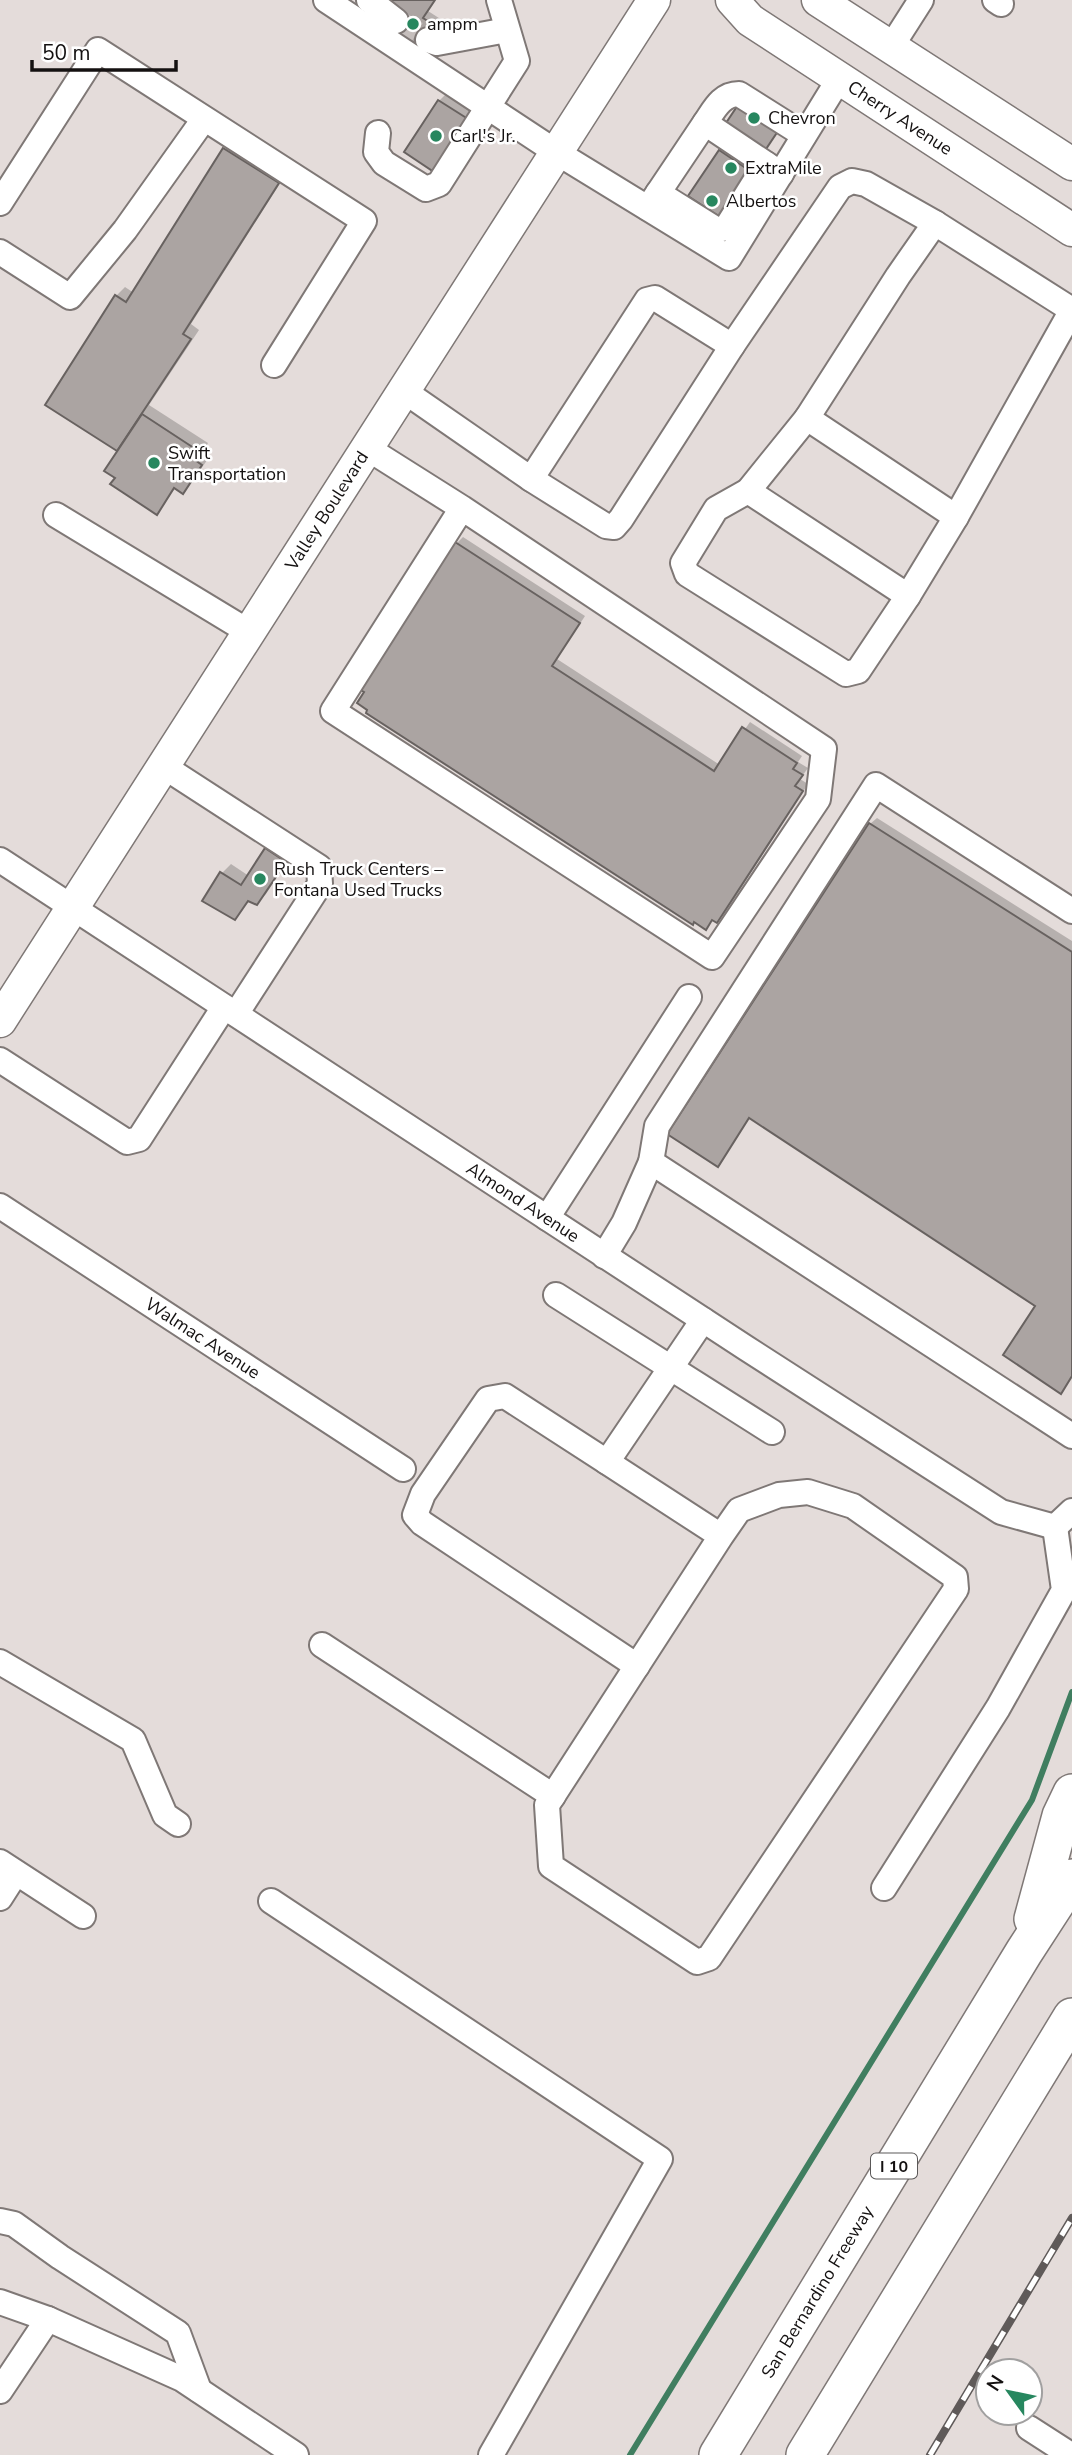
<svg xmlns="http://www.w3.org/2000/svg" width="1072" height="2455" font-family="'Nunito Sans',sans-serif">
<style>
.shadow{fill:#0003}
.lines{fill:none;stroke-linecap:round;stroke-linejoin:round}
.stream{stroke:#407e60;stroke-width:6}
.building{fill:#aba4a2;stroke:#686260;stroke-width:2}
.minor-tunnel{stroke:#c5bebc;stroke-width:24;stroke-dasharray:24 12;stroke-linecap:butt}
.minor-casing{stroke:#7f7876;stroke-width:28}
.major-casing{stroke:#7f7876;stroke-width:35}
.highway-casing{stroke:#7f7876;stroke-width:40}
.minor{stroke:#fff;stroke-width:24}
.major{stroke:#fff;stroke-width:32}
.highway{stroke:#fff;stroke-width:37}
.rail-casing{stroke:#5f5a59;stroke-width:8}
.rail{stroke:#fff;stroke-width:5;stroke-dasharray:16;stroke-linecap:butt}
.poi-dot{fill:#27875f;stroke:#fff;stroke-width:2.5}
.labels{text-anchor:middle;stroke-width:5;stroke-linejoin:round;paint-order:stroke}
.shield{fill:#fff;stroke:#5a5858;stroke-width:2}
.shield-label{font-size:16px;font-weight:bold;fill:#141111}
.poi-label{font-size:18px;fill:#141111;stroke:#fff;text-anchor:start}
.street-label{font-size:18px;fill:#141111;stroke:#fff}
</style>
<rect width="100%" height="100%" fill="#e4dcda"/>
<g class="shadow">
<path d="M385 0H435L428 11 442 20 429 40Z"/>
<path d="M446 94 473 112 440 163 439 101Z"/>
<path d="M233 141 286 174 191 324 199 330 149 405 208 443 203 451 210 456 191 483 183 492 176 487 157 513 117 477 120 451 47 405 116 296 125 287 134 293 225 149Z"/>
<path d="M726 145 759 166 729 210 720 151Z"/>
<path d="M463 537 585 616 557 659 720 765 750 722 802 756 798 762 808 768 800 779 808 784 724 915 717 921 714 919 706 928 457 543Z"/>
<path d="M877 818 1072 941V1377L1060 1391 1038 1306 750 1117 724 1158 718 1164 870 824Z"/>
<path d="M275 840 293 852 266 894 257 903 250 900 235 918 222 873 231 864 249 876 266 849Z"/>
</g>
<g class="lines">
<path class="stream" d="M630 2455 1032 1800 1072 1692"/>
</g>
<g class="building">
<path d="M383 0H435L423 18 437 27 423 49 391 28Z"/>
<path d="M748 90 788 116 762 155 722 129Z"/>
<path d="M438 100 468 119 434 172 404 152Z"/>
<path d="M223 148 279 183 183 334 191 339 117 451 45 405 115 295 126 302Z"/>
<path d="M719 150 753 173 723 219 688 196Z"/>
<path d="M142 414 200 452 195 460 202 465 183 494 174 488 157 515 110 484 115 478 104 471Z"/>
<path d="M455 542 580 623 552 666 714 771 742 727 797 763 793 769 803 775 795 786 803 791 717 923 712 920 706 930 694 922 693 925 366 713 367 710 357 703 364 692 359 689Z"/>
<path d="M869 823 1072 952V1376L1061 1394 1003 1355 1035 1306 749 1118 718 1167 667 1134Z"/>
<path d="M265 848 286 862 257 905 248 901 235 920 202 901 220 872 241 885Z"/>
</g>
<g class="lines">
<path class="minor-tunnel" d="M396 21 428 40"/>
<defs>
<g id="minor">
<path d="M326 0 556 152 729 258 839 79"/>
<path d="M369 0 396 21"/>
<path d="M995 0 1001 4"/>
<path d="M428 40 437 43 507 30"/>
<path d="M891 47 921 0"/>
<path d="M705 123C714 110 721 94 739 94L804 135"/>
<path d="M378 133 376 152 384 163 426 189 439 184 517 61 499 0"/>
<path d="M658 193 717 230 726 228 766 164"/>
<path d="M0 203 98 50 364 221 274 365"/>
<path d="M648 208 705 123 781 174"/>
<path d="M0 252 70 297 125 230 204 119"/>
<path d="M1072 310 935 223 898 276 807 418 748 491 716 509 683 563 687 574 846 674 858 671 908 596 956 517 1072 310"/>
<path d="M404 391 531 479 647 300 655 298 732 346 840 187 852 181 866 184 935 223"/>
<path d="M807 418 956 517"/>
<path d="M367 448 462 508 824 749 818 799 712 957 333 711 462 508"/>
<path d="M531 479 606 526 614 527 621 519 732 346"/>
<path d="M748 491 908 596"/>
<path d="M56 515 249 632"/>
<path d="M163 766 319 867 320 884 236 1014"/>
<path id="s1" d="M0 860 746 1348 1001 1512 1055 1527"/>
<path d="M0 1060 127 1142 139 1139 224 1007"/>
<path d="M651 1162 1072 1436"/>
<path id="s2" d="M0 1206 403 1469"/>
<path d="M547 1218 689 997"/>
<path d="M604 1256 624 1223 651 1162 657 1126 876 785 1072 911"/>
<path d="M556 1295 772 1432"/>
<path d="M703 1320 607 1462 721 1536 547 1805 551 1866 697 1962 709 1958 956 1589 955 1577 853 1506 808 1492 779 1495 739 1510 721 1536"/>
<path d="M607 1462 505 1396 488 1399 423 1494 415 1515 422 1523 637 1666"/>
<path d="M1055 1527 1072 1511"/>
<path d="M322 1645 553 1796"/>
<path d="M0 1662 133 1740 165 1815 178 1824"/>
<path d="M0 1862 83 1916"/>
<path d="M884 1888 998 1708 1064 1590 1055 1527"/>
<path d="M0 1898 16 1873"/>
<path d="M271 1901 660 2159 491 2455"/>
<path d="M0 2221 14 2224 60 2257 178 2333 199 2390"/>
<path d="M0 2302 48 2319 182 2379 296 2455"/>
<path d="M0 2391 48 2319"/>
<path d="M1029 2428 1071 2455"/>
</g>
<g id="major">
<path id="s3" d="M732 0 750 20 1072 230"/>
<path d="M818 0 1072 164"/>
<path id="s4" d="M0 1021 654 0"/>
</g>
<g id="highway">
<path d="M1033 1919 1061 1816 1072 1793"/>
<path id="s5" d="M718 2455 1024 1952 1072 1878"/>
<path d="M805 2455 1072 2017"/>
</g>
</defs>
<use href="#minor" class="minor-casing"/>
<use href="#major" class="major-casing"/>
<use href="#highway" class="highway-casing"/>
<use href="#minor" class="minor"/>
<use href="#major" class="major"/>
<use href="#highway" class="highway"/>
<defs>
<path id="rail" d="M930 2455 1072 2218"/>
</defs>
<use href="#rail" class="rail-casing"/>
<use href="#rail" class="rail"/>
</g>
<g class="poi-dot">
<circle cx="413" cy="24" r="7"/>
<circle cx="754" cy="118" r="7"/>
<circle cx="436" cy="136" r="7"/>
<circle cx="731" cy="168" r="7"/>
<circle cx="712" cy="201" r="7"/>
<circle cx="154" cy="463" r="7"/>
<circle cx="260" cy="879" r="7"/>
</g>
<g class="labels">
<rect class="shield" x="871" y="2153.5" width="46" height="25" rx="5"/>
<g class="shield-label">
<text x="894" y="2172">I 10</text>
</g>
<g class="poi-label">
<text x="427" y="30">ampm</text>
<text x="768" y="124">Chevron</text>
<text x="450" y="142">Carl's Jr.</text>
<text x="745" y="174">ExtraMile</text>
<text x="726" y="207">Albertos</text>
<text x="168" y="459">Swift<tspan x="168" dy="21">Transportation</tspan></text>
<text x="274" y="875">Rush Truck Centers –<tspan x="274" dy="21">Fontana Used Trucks</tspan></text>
</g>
<g class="street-label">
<text dy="6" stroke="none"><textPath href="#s3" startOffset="206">Cherry Avenue</textPath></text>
<text dy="6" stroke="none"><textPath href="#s4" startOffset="606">Valley Boulevard</textPath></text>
<text dy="6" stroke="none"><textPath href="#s1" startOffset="625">Almond Avenue</textPath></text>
<text dy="6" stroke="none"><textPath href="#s2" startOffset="242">Walmac Avenue</textPath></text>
<text dy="6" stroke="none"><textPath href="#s5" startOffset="191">San Bernardino Freeway</textPath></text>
</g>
</g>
<g transform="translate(1009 2392) rotate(303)"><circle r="33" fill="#ffffff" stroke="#a1a0a0" stroke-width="2"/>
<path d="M0-5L12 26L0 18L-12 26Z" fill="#27875f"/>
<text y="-10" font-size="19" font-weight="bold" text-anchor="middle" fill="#141111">N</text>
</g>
<path d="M32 60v10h144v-10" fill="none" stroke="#141111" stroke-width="3.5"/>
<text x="42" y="60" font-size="21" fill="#141111" stroke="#ffffff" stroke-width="5" paint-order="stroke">50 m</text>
</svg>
